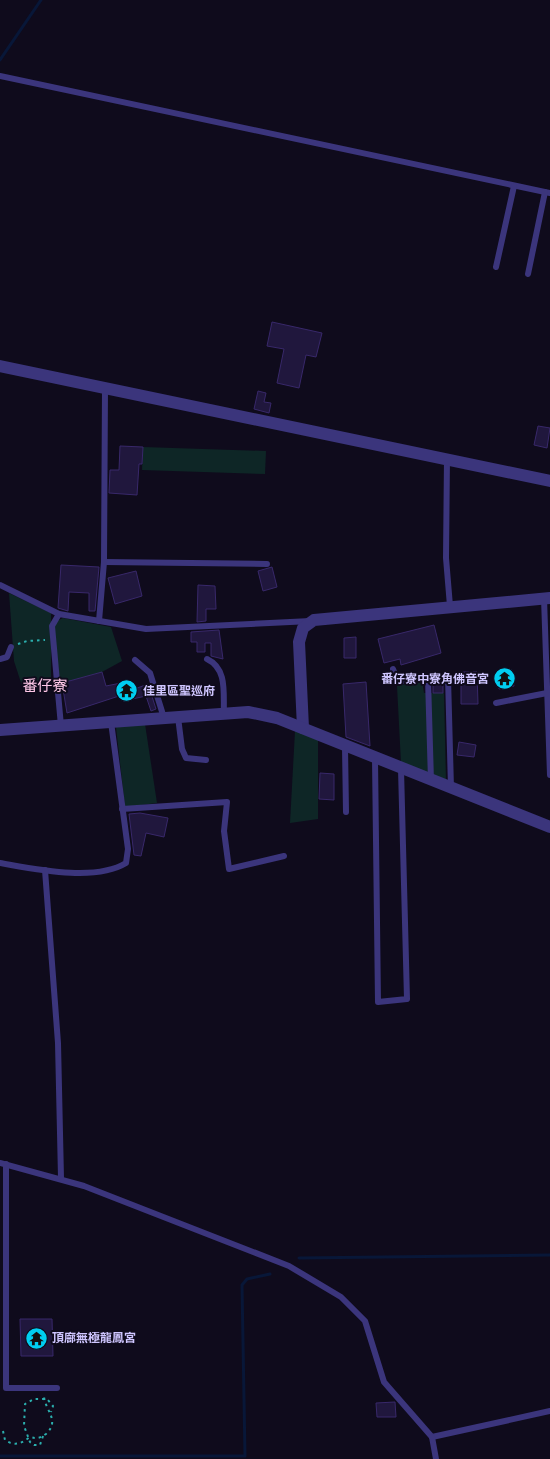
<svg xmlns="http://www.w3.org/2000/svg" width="550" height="1459" font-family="'Fira Sans','Noto Sans TC',sans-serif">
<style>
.green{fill:#0e2626}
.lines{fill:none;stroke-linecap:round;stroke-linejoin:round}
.stream{stroke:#081738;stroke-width:3}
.building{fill:#20173d;stroke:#38286a}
.path{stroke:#2baead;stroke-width:2;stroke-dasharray:2.5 4;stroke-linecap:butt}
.service{stroke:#3b357c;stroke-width:6}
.minor{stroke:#3b357c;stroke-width:12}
.tertiary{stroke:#3b357c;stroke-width:12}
.labels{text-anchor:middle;stroke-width:4;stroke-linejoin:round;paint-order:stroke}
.poi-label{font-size:12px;font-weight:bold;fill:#cfc6ff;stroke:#0f0b1c;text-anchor:start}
.quarter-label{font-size:15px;fill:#ffc8e8;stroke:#0f0b1c}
</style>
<rect width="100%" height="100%" fill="#0f0b1c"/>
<g class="green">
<path d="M143 447 266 451 265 474 142 470Z"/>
<path d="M9 593 51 613V687L24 692 14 661Z"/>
<path d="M63 618 111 627 122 661 102 672 60 684 54 628 57 621Z"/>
<path d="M422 680 424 693H444L446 781 401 763 397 686Z"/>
<path d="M145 724 157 803 125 807 116 727Z"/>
<path d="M295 731 318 740V819L290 823Z"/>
</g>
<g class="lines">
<g class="stream">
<path d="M0 60 41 0"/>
<path d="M299 1258 550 1255"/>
<path d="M0 1456H245L242 1285 247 1279 270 1274"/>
</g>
</g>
<g class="building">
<path d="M272 322 322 333 316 357 306 355 299 388 277 383 284 349 267 346Z"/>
<path d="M258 391 266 393 264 402 271 403 269 413 254 409Z"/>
<path d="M538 426 550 428 547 448 534 445Z"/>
<path d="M120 446 143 447 142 464H139L137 495 109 493 110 470H119Z"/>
<path d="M61 565 99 567 95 611H89V593L69 592 68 611 58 608Z"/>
<path d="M272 567 277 587 263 591 258 571Z"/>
<path d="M136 571 142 596 115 604 108 578Z"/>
<path d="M198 585 215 586 216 609H206V621L197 622Z"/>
<path d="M434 625 441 653 401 665 400 659 384 663 378 639Z"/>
<path d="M219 630 223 659 211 656V643H205V652H197V642H191V632Z"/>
<path d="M356 637V658H344V638Z"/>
<path d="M510 669 514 686 499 689 496 672Z"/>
<path d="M102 672 106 686 131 681 132 690 148 684 156 709 151 711 146 696 123 701 122 695 67 713 62 683Z"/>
<path d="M461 672H477L478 704H461Z"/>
<path d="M443 676V693H433V678Z"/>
<path d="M366 682 370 746 346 737 343 684Z"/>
<path d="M459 742 476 745 474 757 457 755Z"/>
<path d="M320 773 334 774V800L319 799Z"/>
<path d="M140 813 168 818 164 837 146 833 141 856 134 855 129 814Z"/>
<path d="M20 1319H52L53 1356H21Z"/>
<path d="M376 1403 395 1402 396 1417H377Z"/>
</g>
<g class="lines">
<g class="path">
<path d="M18 644 27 641 45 640"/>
<path d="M3 1431 5 1440C15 1447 22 1443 30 1437 37 1439 40 1438 46 1434 61 1420 44 1410 44 1395"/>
<path d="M43 1436 40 1445H34L30 1442 24 1426 25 1404 34 1399H47L53 1406 51 1412"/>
</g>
<g class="service">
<path d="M0 76 550 193"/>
<path d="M496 267 514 186"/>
<path d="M528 274 545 192"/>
<path d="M447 458 446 558 450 606"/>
<path d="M104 562 267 564"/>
<path d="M0 585 59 614 146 629 311 621"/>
<path d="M544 598 550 775"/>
<path d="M59 614 52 626 61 726"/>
<path d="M99 621 104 562 105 388"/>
<path d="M0 659 7 657 11 647"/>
<path d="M207 659C228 669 223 694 224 714"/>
<path d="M135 660 150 673 164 718"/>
<path d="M393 669 398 682 423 677 428 679 431 781"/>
<path d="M448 677 451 788"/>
<path d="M496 703 547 693"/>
<path d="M178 717 182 749 186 758 206 760"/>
<path d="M345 747 346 812"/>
<path d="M375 759 378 1002 407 999 401 769"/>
<path d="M122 809 227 802 224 831 229 869 284 856"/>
<path d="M0 863C35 869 95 882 126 863L128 849 111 722"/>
<path d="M45 870 58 1043 61 1178"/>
<path d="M0 1163 84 1186 289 1266 341 1297 365 1321 384 1382 432 1437 550 1411"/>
<path d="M6 1164V1388H57"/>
<path d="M432 1437 436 1459"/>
</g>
<g class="minor">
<path d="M303 728 299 642 303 628 314 620 550 598"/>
<path d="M0 730 248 712 277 718 550 827"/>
</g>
<path class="tertiary" d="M0 366 550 481"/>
</g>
<defs>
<symbol id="temple-disc" viewBox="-11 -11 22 22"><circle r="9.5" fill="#00cef1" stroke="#0f0b1c"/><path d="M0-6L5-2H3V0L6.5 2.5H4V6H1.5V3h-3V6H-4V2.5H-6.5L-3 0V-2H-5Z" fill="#111"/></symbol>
</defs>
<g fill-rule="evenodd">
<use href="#temple-disc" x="492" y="666" width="25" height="25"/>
<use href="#temple-disc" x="114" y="678" width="25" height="25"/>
<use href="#temple-disc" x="24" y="1326" width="25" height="25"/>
</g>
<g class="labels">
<g class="poi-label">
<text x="489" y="683" text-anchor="end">番仔寮中寮角佛音宮</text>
<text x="143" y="695">佳里區聖巡府</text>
<text x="52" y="1342">頂廍無極龍鳳宮</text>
</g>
<g class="quarter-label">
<text x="45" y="691">番仔寮</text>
</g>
</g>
</svg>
